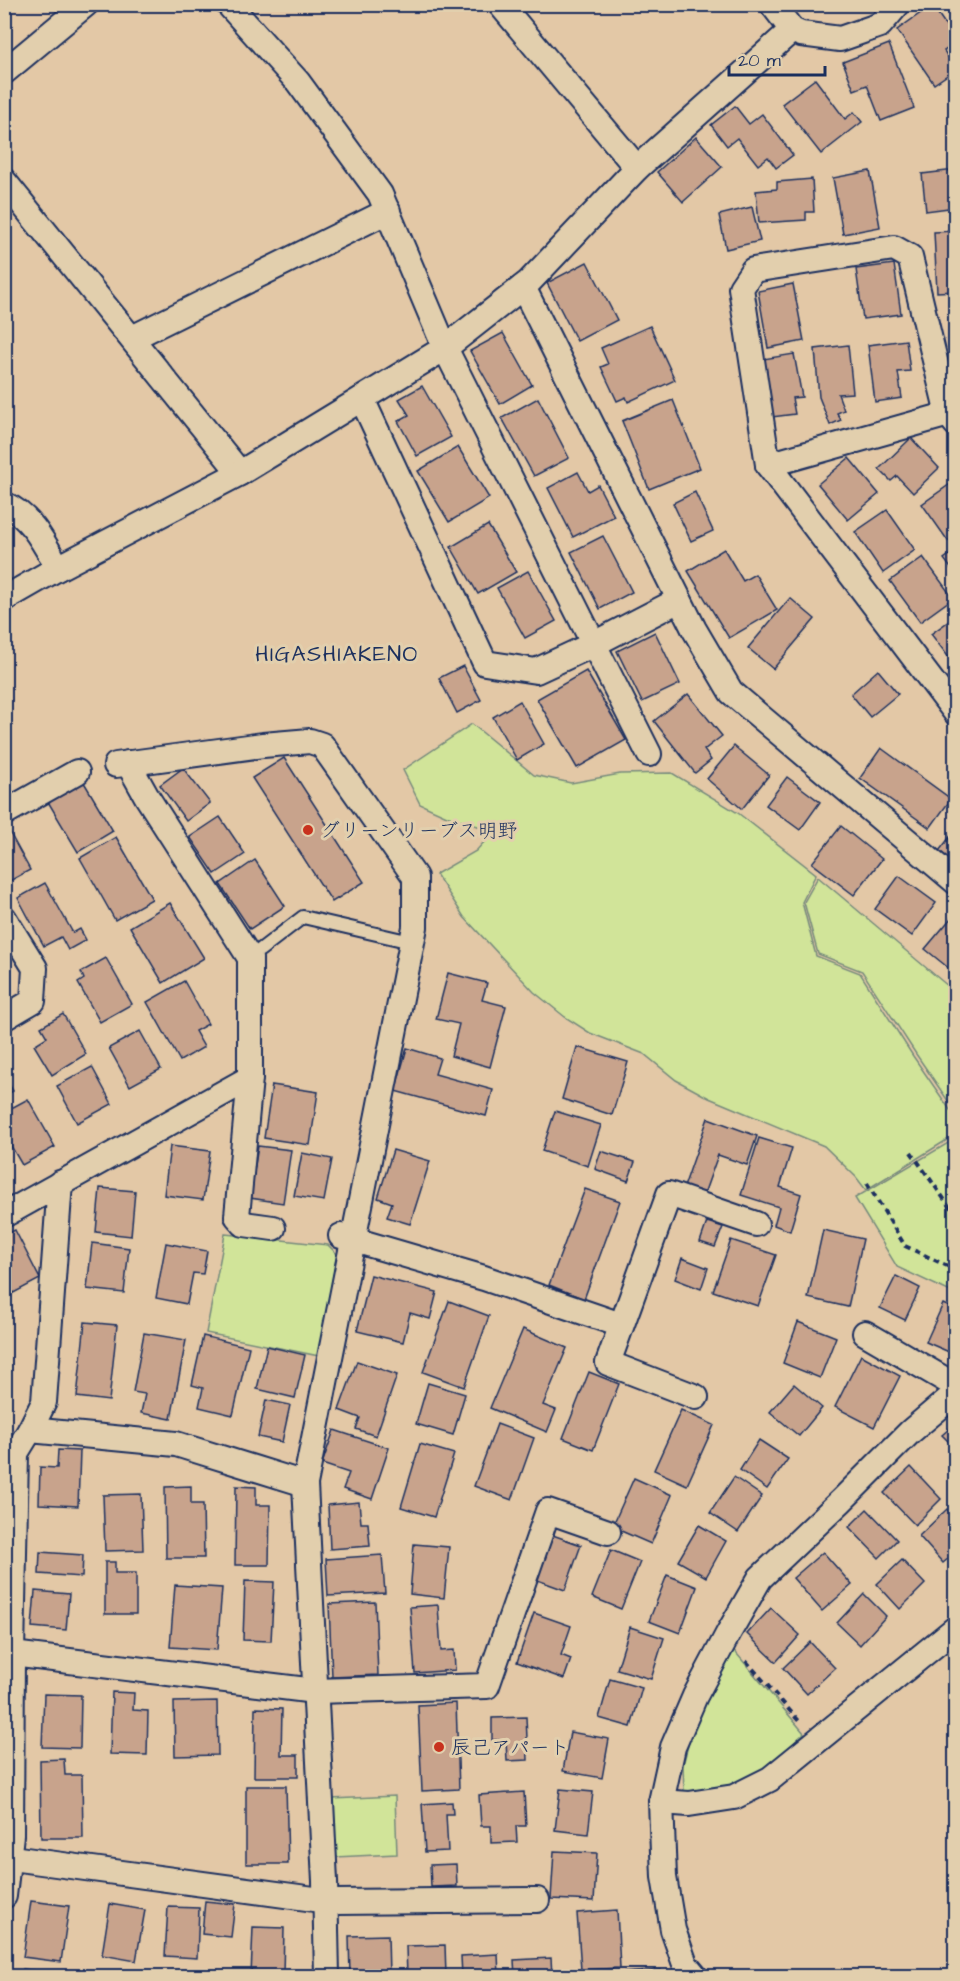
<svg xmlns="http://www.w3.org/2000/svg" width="960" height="1981" font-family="'Architects Daughter','Klee One',sans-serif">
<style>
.green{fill:#d1e499;stroke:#768a7c;stroke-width:1.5}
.building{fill:#c8a38c;stroke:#1b2f5e;stroke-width:1.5}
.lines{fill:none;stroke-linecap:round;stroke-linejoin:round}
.lane-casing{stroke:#1b2f5e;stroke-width:16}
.street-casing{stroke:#1b2f5e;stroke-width:28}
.path{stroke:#1b2f5e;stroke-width:4;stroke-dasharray:6 4.5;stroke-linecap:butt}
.lane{stroke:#e2cfad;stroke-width:12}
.street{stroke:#e2cfad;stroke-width:24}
.poi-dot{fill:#c8321e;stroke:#e2cfad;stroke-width:2}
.labels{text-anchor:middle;stroke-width:6;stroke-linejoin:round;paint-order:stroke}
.poi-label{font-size:20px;fill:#1b2f5e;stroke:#e2cfad;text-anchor:start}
.quarter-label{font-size:22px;letter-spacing:1.5px;fill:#1b2f5e;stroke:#e2cfad}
</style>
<rect width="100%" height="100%" fill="#e3c8a6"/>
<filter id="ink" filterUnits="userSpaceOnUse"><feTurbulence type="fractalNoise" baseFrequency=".0167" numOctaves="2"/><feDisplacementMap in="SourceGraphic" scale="12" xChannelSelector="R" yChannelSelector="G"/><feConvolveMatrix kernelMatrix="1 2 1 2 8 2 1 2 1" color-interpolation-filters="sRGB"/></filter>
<g filter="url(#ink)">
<g class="green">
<path d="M472 724 534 775 571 783 620 774 672 773 738 813 816 874 802 902 816 956 860 973 913 1056 955 1117V1135L866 1190 856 1177 824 1146 709 1098 676 1080 644 1054 590 1033 565 1017 534 992 464 917 436 874 476 851 494 831 449 817 420 804 403 770Z"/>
<path d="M818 877 955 992V1111L916 1054 862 971 818 954 804 902Z"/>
<path d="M955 1139V1294L897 1267 855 1198Z"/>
<path d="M225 1234 328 1245 337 1254 319 1356 206 1333Z"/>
<path d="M731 1647 804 1733 759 1776 726 1789 691 1797 684 1792 683 1765 694 1722Z"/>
<path d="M395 1796 397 1854 335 1857 332 1799Z"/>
</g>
<g class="building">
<path d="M932 5 956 40V43L944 51 956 69 934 84 897 30Z"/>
<path d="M889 44 914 108 881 121 867 85 854 90 843 62Z"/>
<path d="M815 79 845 119 854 112 862 122 821 154 782 104Z"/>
<path d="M735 106 749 124 762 114 793 155 776 168 768 157 758 165 737 138 727 146 711 125Z"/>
<path d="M696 137 722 167 683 202 657 172Z"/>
<path d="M955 170 956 207 926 211 922 174Z"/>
<path d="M870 171 880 227 843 234 833 178Z"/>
<path d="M812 179 814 212H806V220L759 223 756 191 777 189V182Z"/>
<path d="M752 207 760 241 726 249 719 215Z"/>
<path d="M956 231V291L937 292 934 232Z"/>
<path d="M587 262 617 320 577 341 547 283Z"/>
<path d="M894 264 901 314 863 319 856 269Z"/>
<path d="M793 284 804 341 768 348 758 291Z"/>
<path d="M956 318V356L949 319Z"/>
<path d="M650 326 675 380 628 402 626 397 617 401 601 367 608 364 601 348Z"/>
<path d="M503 333 532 385 500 404 470 351Z"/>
<path d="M906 340 910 371 898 372 902 398 875 402 868 345Z"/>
<path d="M848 345 853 393 838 394 844 410 837 413 841 420 830 425 819 397 815 349Z"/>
<path d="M794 354 802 397 792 398 795 414 772 417 763 359Z"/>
<path d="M422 386 451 437 417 456 398 421 409 415 399 399Z"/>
<path d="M538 398 569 458 534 476 502 418Z"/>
<path d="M673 400 700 468 649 489 622 421Z"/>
<path d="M911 438 939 468 913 493 897 476 891 481 879 469Z"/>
<path d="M458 447 489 498 449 522 418 471Z"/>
<path d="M849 458 879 494 848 520 818 484Z"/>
<path d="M578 472 588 491 598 485 614 516 573 537 548 488Z"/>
<path d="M953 482 956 486V536L948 541 922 504Z"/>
<path d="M695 492 713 531 691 541 673 503Z"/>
<path d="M887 510 915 550 883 573 855 532Z"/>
<path d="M488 525 516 572 478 594 451 547Z"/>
<path d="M603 536 632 592 600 609 571 552Z"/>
<path d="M724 549 743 581 755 574 777 610 729 638 688 571Z"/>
<path d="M956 550V575L944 559Z"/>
<path d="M923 557 953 598 920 622 890 581Z"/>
<path d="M528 571 556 621 525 638 497 588Z"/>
<path d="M790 598 815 619 773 669 748 648Z"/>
<path d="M956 616V667L931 634Z"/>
<path d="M655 632 680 684 642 702 617 651Z"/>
<path d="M463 666 481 700 457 713 439 678Z"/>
<path d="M878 670 898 694 870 717 851 694Z"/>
<path d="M586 671 626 740 577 768 537 699Z"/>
<path d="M688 694 722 736 704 750 711 760 695 773 654 721Z"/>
<path d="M520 701 544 744 517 760 493 717Z"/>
<path d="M734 746 769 775 742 809 707 779Z"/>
<path d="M881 748 951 799 930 828 860 778Z"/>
<path d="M284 758 364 882 332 902 252 778Z"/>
<path d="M183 768 210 803 186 821 160 785Z"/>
<path d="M787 777 820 802 800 830 766 805Z"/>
<path d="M82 779 113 831 78 852 47 800Z"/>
<path d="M220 817 245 854 215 874 190 837Z"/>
<path d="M6 826 30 870 4 884V827Z"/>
<path d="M841 826 882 859 854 895 812 863Z"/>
<path d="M956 829V863L939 851Z"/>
<path d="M116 837 152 899 115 920 80 858Z"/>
<path d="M255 860 285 906 250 929 220 884Z"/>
<path d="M899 876 936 903 912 936 875 909Z"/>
<path d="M45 883 73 933 80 929 86 940 68 950 61 937 44 946 18 898Z"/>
<path d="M170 903 204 958 163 983 130 927Z"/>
<path d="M952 917 956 919V974L925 949Z"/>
<path d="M106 958 132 1004 100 1022 78 983 84 979 81 972Z"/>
<path d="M448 973 487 983 482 1000 506 1006 490 1067 451 1056 459 1024 436 1019Z"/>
<path d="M184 981 208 1024 195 1031 204 1047 180 1061 147 1002Z"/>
<path d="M63 1014 86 1054 52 1075 34 1045 47 1037 41 1027Z"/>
<path d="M140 1031 161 1069 130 1086 109 1048Z"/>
<path d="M577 1047 628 1062 612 1115 562 1099Z"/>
<path d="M407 1048 440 1058 435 1074 493 1090 486 1116 395 1091Z"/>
<path d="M92 1067 112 1104 77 1123 57 1086Z"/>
<path d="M4 1076 13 1091 4 1096Z"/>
<path d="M272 1085 318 1092 310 1145 264 1138Z"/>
<path d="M28 1099 55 1147 22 1165 4 1134V1112Z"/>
<path d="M555 1111 601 1125 588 1166 542 1151Z"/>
<path d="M708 1118 757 1136 747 1165 718 1155 704 1194 684 1187Z"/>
<path d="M759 1138 792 1148 780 1187 801 1194 790 1231 774 1225 779 1207 741 1195Z"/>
<path d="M170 1146 210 1151 203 1200 164 1195Z"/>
<path d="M258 1146 291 1150 283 1203 250 1198Z"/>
<path d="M393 1150 430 1161 410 1224 387 1217 392 1203 378 1198Z"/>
<path d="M601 1151 635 1162 628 1181 595 1169Z"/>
<path d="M302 1153 332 1159 324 1201 294 1196Z"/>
<path d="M100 1188 135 1191 131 1236 96 1232Z"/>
<path d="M585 1189 620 1201 584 1299 549 1285Z"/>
<path d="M707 1222 723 1227 715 1247 700 1242Z"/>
<path d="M15 1230 40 1279 4 1298V1235Z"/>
<path d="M823 1230 863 1239 848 1307 808 1298Z"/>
<path d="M731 1240 776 1255 758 1306 713 1291Z"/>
<path d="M92 1243 129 1248 124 1293 87 1289Z"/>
<path d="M166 1243 207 1251 203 1274 193 1273 187 1304 156 1298Z"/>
<path d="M682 1258 708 1268 701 1289 675 1279Z"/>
<path d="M371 1275 437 1292 430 1319 410 1313 403 1342 357 1331Z"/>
<path d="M896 1276 920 1288 905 1320 880 1308Z"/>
<path d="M449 1301 489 1316 464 1387 423 1372Z"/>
<path d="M943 1304 956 1310V1355L926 1342Z"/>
<path d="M85 1322 117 1325 109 1401 77 1397Z"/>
<path d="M798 1322 836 1337 820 1378 783 1363Z"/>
<path d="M523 1329 567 1348 543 1405 556 1410 547 1432 490 1408Z"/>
<path d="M144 1333 186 1340 171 1419 141 1413 145 1394 133 1392Z"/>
<path d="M203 1336 249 1347 233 1415 199 1407 203 1388 192 1385Z"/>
<path d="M267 1346 305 1355 295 1398 257 1389Z"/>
<path d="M861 1355 900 1376 874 1427 835 1407Z"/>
<path d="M357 1361 397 1375 376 1436 356 1429 360 1418 339 1410Z"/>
<path d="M589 1372 619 1384 593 1450 563 1438Z"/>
<path d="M428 1383 465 1394 453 1435 416 1424Z"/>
<path d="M794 1384 822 1408 799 1436 770 1412Z"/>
<path d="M266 1400 290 1405 282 1442 258 1437Z"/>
<path d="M681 1410 714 1425 687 1485 654 1470Z"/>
<path d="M956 1423V1449L942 1435Z"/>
<path d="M497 1424 534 1438 512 1500 474 1486Z"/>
<path d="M334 1430 389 1448 372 1499 343 1489 349 1473 322 1464Z"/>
<path d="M759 1440 788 1459 767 1489 740 1470Z"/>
<path d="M420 1444 454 1454 434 1517 401 1507Z"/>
<path d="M58 1450 80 1451 78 1506 39 1504 40 1467 57 1468Z"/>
<path d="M911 1467 941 1499 915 1525 884 1493Z"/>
<path d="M734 1477 762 1496 738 1532 710 1513Z"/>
<path d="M634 1478 672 1495 651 1544 612 1527Z"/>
<path d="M191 1486V1504H203L204 1558H166L165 1487Z"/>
<path d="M236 1486 256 1487V1505H270L269 1565H235Z"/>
<path d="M141 1494 143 1550 105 1551 103 1495Z"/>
<path d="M359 1502 361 1523H368L370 1546 330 1549 328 1505Z"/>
<path d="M867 1509 897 1540 879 1558 849 1527Z"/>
<path d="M947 1509 956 1519V1552L943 1563 919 1536Z"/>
<path d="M699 1525 726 1541 706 1577 678 1561Z"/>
<path d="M547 1533 581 1545 565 1590 532 1578Z"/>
<path d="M414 1544 449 1547 444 1598 410 1594Z"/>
<path d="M611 1550 640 1562 621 1609 592 1597Z"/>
<path d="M40 1552 83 1555 82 1577 39 1574Z"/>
<path d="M823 1552 852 1585 822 1611 793 1578Z"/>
<path d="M382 1555 385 1593 328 1596 326 1559Z"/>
<path d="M902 1560 925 1584 900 1609 877 1584Z"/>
<path d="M105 1562H115V1573H136V1614H105Z"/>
<path d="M667 1575 697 1587 680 1633 649 1621Z"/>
<path d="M245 1581 274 1582 271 1641 243 1640Z"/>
<path d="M175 1585 222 1588 217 1650 170 1647Z"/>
<path d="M35 1591 69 1594 66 1630 32 1627Z"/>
<path d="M864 1594 886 1616 860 1645 837 1623Z"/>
<path d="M375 1602 378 1675 332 1677 329 1604Z"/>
<path d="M438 1605 441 1651 454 1650 455 1670 415 1673 410 1607Z"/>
<path d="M771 1608 800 1635 776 1662 747 1634Z"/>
<path d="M534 1613 571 1626 561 1655 571 1659 564 1679 517 1662Z"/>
<path d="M630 1627 664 1638 651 1679 617 1669Z"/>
<path d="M810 1642 835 1668 807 1694 783 1668Z"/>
<path d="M610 1679 642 1688 631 1727 599 1718Z"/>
<path d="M112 1692 134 1693 133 1710 148 1711 147 1755 110 1754Z"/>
<path d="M44 1694 81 1695 80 1748 42 1747Z"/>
<path d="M217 1701 218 1755 175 1756 174 1702Z"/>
<path d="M456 1703 459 1789 422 1791 418 1705Z"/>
<path d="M255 1708 282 1709 281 1755H298V1777H254Z"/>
<path d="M526 1717 528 1760 507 1761 506 1740H492V1718Z"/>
<path d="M570 1732 609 1739 602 1778 563 1771Z"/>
<path d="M64 1759 65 1775H82L83 1838H41L40 1760Z"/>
<path d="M246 1786H286L288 1864H246Z"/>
<path d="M560 1789 593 1792 588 1834 555 1830Z"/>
<path d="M524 1792 526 1826H516L517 1842 491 1843V1826H481L479 1795Z"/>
<path d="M452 1802 453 1814H446L448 1851 425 1852 422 1804Z"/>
<path d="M554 1851 597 1853 594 1901 551 1899Z"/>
<path d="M456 1864 457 1886 431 1887 430 1865Z"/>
<path d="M31 1901 69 1906 61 1962 23 1957Z"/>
<path d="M205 1901 235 1904 231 1937 202 1934Z"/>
<path d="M110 1904 145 1910 136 1961 102 1955Z"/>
<path d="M168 1907 199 1908 197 1958 165 1956Z"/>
<path d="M617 1910 620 1968 581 1970 577 1913Z"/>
<path d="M253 1927 284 1928 283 1976H251Z"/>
<path d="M388 1935 389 1976H350L349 1936Z"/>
<path d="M445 1945 446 1976H407L406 1946Z"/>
<path d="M498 1954 499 1976H462L461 1956Z"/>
<path d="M551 1958 552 1976H515L514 1960Z"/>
<path d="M23 1969 58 1974V1976H22Z"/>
<path d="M661 1970 662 1976H610L609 1974Z"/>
</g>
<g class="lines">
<defs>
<path id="lane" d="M260 950 303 917 411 942"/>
<g id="street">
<path d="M228 4 298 82 380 194 445 348 649 754"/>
<path d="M500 4 637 168"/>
<path d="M772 4 792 30 801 34 840 39 880 25 898 4"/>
<path d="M4 72 86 4"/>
<path d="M4 181 240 473"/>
<path d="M523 287 694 629 731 692 956 882"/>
<path d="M132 338 388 211"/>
<path d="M362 399 485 663 536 671 594 644 679 600"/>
<path d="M956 424 948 414 910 257 894 248 753 270 741 288 768 465 956 713"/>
<path d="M768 465 956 412"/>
<path d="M4 504C31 516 44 543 58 568"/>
<path d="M4 599 58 568 240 473 445 348 529 282 637 168 792 30"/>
<path d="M116 765 263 745 310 741 322 745 415 877V927L305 1484 325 1881 327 1976"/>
<path d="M4 813 77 772"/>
<path d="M4 918 35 968 33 1001 4 1018"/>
<path d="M250 1078 237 1216 244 1224 273 1228"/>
<path d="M4 1215 250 1078V958L147 797 128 763"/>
<path d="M341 1236 352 1238 361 1242 484 1278 621 1325"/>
<path d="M865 1333 956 1386"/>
<path d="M696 1397 608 1363 669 1194 756 1224"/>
<path d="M30 1430 44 1402 60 1183"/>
<path d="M4 1653 315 1691 487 1686 548 1511 608 1532"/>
<path d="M661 1802 689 1804 734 1797 770 1779 956 1628"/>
<path d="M4 1857 336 1902 537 1900"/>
<path d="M4 1896 11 1835 12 1654 16 1453 30 1430 176 1444 305 1484"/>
<path d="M695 1976 685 1964 673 1930 664 1877 661 1802 673 1747 695 1696 729 1632 760 1578 841 1501 910 1432 956 1393"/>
</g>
</defs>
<use href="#lane" class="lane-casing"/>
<use href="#street" class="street-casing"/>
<g class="path">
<path d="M911 1152 956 1216"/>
<path d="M867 1183 905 1246 956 1270"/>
<path d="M746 1661 799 1721"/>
</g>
<use href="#lane" class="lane"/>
<use href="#street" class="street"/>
</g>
</g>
<g class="poi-dot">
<circle cx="308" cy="830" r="6"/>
<circle cx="439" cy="1747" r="6"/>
</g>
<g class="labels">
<g class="poi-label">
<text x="320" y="837">グリーンリーブス明野</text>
<text x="451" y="1754">辰己アパート</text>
</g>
<g class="quarter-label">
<text x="337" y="661">HIGASHIAKENO</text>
</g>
</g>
<rect width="960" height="1981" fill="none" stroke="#e2cfad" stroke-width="24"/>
<rect x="12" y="12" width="936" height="1957" fill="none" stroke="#1b2f5e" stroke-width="2" filter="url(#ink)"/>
<path d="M729 66v9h96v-9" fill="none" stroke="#1b2f5e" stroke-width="3"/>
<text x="738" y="66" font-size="18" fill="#1b2f5e" stroke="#e2cfad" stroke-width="4.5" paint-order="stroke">20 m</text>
</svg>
